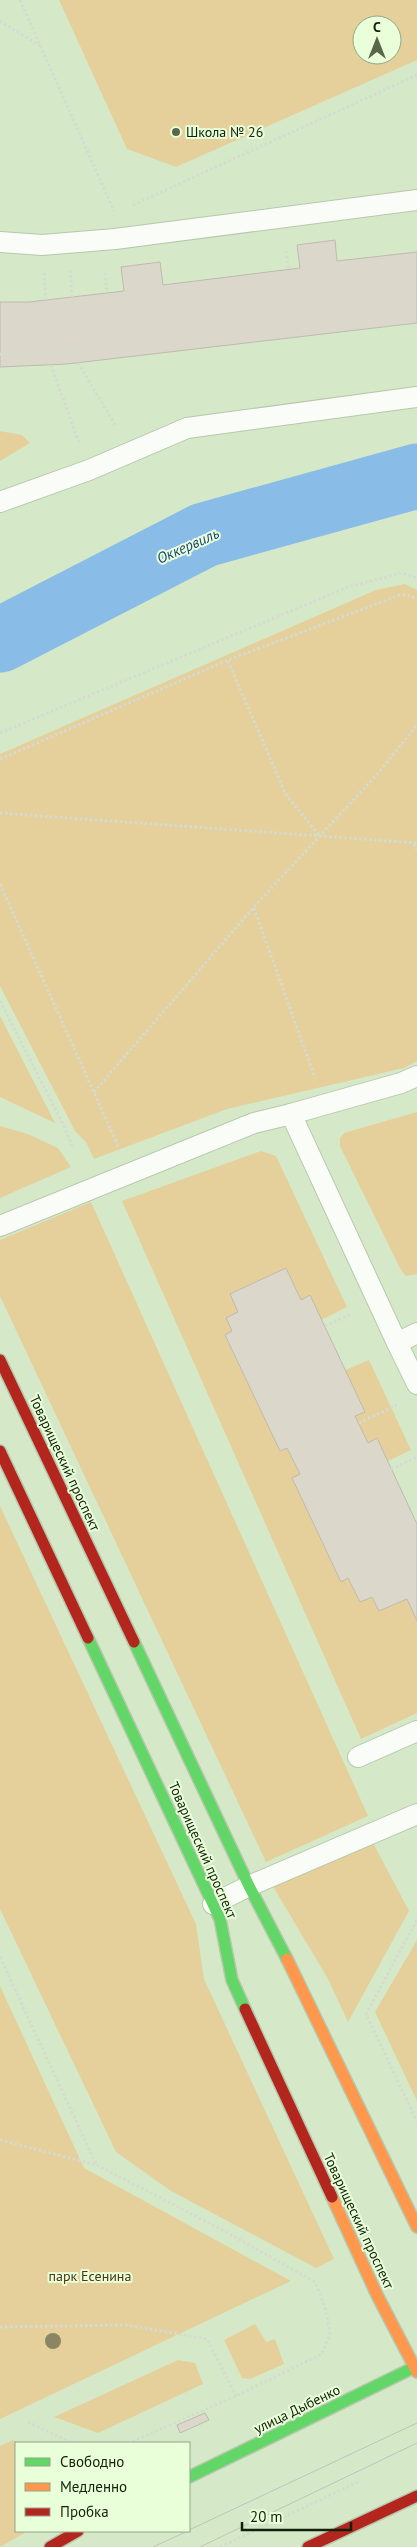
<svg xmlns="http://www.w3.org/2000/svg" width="417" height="2547" font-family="'PT Sans',sans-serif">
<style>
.green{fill:#e5d09b;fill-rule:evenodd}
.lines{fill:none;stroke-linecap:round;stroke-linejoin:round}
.river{stroke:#89bde7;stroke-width:65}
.building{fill:#dbd7ca;stroke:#bfbaad}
.lane-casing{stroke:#b7c7ac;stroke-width:22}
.fast-casing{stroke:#b7c7ac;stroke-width:14}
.slow-casing{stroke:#b7c7ac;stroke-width:14}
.jam-casing{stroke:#b7c7ac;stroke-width:14}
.path{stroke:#d4dbd0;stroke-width:3;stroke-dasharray:2.5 2.5;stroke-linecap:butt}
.lane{stroke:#f9fcf7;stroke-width:20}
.fast{stroke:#63d668;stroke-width:11}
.slow{stroke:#ff974d;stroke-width:11}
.jam{stroke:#b3261e;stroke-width:11}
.tram{stroke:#c0c4bc;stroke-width:1}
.tree{fill:#8b8662}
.poi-dot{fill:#58674c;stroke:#e9ffda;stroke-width:2}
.labels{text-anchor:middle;stroke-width:4;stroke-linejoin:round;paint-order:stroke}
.poi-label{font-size:14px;fill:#14210a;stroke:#e9ffda;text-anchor:start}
.street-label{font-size:14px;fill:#14210a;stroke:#e9ffda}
.park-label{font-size:14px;fill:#4e350f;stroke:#e9ffda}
.water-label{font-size:15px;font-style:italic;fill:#1b4676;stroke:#e9ffda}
</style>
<rect width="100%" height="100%" fill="#d5e9c8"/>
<g class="green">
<path d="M59 0H417V60L176 167 127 149ZM362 25H392V55H362Z"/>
<path d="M0 431 22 435 30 443 0 461Z"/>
<path d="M405 584 417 590V1061L404 1068 227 1109 94 1159 86 1142 75 1131 0 986V754L376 590Z"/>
<path d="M0 1016 55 1123 0 1097Z"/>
<path d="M417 1112V1274L406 1276 401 1270 340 1146V1138L344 1133Z"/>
<path d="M0 1126 28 1134 58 1148 71 1167 0 1198Z"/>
<path d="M261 1151 276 1156 347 1307 321 1320 310 1296 301 1300 286 1268 238 1312 232 1331 225 1335 280 1451 287 1448 300 1474 292 1478 341 1581 348 1578 360 1602 372 1597 379 1611 407 1599 417 1621V1713L361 1739 122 1201Z"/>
<path d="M91 1202 368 1816 266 1862 0 1296V1240Z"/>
<path d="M369 1360 411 1450 388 1461 377 1439 368 1443 355 1416 345 1370Z"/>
<path d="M0 1506 196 1924 204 1979 334 2259 316 2268 171 2191 116 2152 0 1909Z"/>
<path d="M371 1839 409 1911 348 2022 328 1979 271 1883Z"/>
<path d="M417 1940V2101L375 2012Z"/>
<path d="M0 1986 84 2168 291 2281 0 2419Z"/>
<path d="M255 2324 266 2342 275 2339 284 2364 250 2379 242 2378 224 2340Z"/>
<path d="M178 2360 195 2363 203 2384 98 2433 54 2417Z"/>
<path d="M13 2440 20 2443H16V2531H28L0 2547V2446Z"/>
</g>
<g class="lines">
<path class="river" d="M0 640 204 535 417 476"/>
</g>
<g class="building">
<path d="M335 240 337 261 417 252V323L67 364 0 367V302H29L124 291 121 267 160 262 163 285 300 268 297 245Z"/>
<path d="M286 1268 301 1300 310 1295 365 1412 355 1416 368 1443 377 1438 417 1524V1621L407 1599 379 1611 372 1597 360 1602 348 1578 341 1582 292 1478 300 1474 287 1448 280 1451 225 1335 232 1331 226 1318 238 1312 230 1294Z"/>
<path d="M205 2413 209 2420 180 2433 177 2425Z"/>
</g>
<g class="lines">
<defs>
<g id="lane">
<path d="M0 242 42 245 115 239 417 200"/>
<path d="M0 502 89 470 187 428 417 397"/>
<path d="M291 1114 401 1083 417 1076"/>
<path d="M0 1226 254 1123 291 1114 397 1343 417 1333"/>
<path d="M397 1343 417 1384"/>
<path d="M358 1757 417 1731"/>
<path d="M213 1904 249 1886 417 1814"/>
</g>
<g id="fast">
<path d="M88 1638 220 1919 232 1980 245 2009"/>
<path d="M134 1642 249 1886 287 1959"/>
<path d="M189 2477 417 2366"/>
</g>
<g id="slow">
<path d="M287 1959 417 2227"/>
<path d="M332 2197 377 2295 417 2372"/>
</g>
<g id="jam">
<path d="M0 1360 134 1642"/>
<path d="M0 1451 88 1638"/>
<path d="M245 2009 332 2197"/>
<path d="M50 2547 78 2531"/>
<path d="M308 2547 417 2496"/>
</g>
</defs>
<use href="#lane" class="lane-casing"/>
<use href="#fast" class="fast-casing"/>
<use href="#slow" class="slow-casing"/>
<use href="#jam" class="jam-casing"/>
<g class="path">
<path d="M20 0 114 211"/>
<path d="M0 21 40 46"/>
<path d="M133 205 417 75"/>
<path d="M286 251 289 270"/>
<path d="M70 270 72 297"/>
<path d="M44 273 46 300"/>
<path d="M105 273 107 293"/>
<path d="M0 354 33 355 77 350"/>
<path d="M78 363 116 426"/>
<path d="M51 365 79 443"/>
<path d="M228 661 286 795 320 836"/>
<path d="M0 733 348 587 402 573 417 578"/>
<path d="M0 759 228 660 400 595H408L417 599"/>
<path d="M0 813 417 843"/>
<path d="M414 844 417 850"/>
<path d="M0 884 119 1148"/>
<path d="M254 908 315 1078"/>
<path d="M0 1001 64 1126 72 1146"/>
<path d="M94 1092 253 908 380 771 417 725"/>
<path d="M325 1326 351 1314"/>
<path d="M359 1423 397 1405"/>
<path d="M391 1469 417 1457"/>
<path d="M417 1920 366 2014 417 2122"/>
<path d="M0 1957 96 2164"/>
<path d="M0 2140 97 2165 228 2233 315 2282 325 2307 330 2334 322 2354 236 2396 129 2443"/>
<path d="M0 2327 126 2325 207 2339 236 2396"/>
<path d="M28 2422 72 2443"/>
<path d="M220 2547 358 2482"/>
</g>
<use href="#lane" class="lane"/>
<use href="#fast" class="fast"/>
<use href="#slow" class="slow"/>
<use href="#jam" class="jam"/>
<g class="tram">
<path d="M189 2530 417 2423"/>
<path d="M153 2547 188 2531"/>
<path d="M200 2547 417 2443"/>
</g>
</g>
<circle class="tree" cx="53" cy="2341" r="8"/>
<circle class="poi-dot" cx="176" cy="132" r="5"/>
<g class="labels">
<g class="poi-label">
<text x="186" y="137">Школа № 26</text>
</g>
<g class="street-label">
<text transform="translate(65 1463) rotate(65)" y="5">Товарищеский проспект</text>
<text transform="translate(203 1850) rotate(66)" y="5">Товарищеский проспект</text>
<text transform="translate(359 2221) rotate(65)" y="5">Товарищеский проспект</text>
<text transform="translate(297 2409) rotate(-26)" y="5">улица Дыбенко</text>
</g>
<g class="park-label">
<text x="90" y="2281">парк Есенина</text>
</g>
<g class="water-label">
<text transform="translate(188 546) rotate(-24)" y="5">Оккервиль</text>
</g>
</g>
<rect x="15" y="2442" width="175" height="90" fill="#e9ffda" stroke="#94a687"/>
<rect x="25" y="2458" width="25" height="8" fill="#63d668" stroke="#94a687"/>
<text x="60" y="2467" font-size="15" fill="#14210a">Свободно</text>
<rect x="25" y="2483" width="25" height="8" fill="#ff974d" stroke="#94a687"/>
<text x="60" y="2492" font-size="15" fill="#14210a">Медленно</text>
<rect x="25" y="2508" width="25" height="8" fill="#b3261e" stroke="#94a687"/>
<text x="60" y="2517" font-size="15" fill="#14210a">Пробка</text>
<g transform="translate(377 40)"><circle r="24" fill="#e9ffda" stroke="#94a687"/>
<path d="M0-4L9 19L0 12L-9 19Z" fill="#58674c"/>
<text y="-8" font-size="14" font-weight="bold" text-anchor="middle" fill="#14210a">С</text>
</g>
<path d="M242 2522v8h109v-8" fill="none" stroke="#14210a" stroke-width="2.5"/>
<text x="250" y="2522" font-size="15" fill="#14210a" stroke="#e9ffda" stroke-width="4" paint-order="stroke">20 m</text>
</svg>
